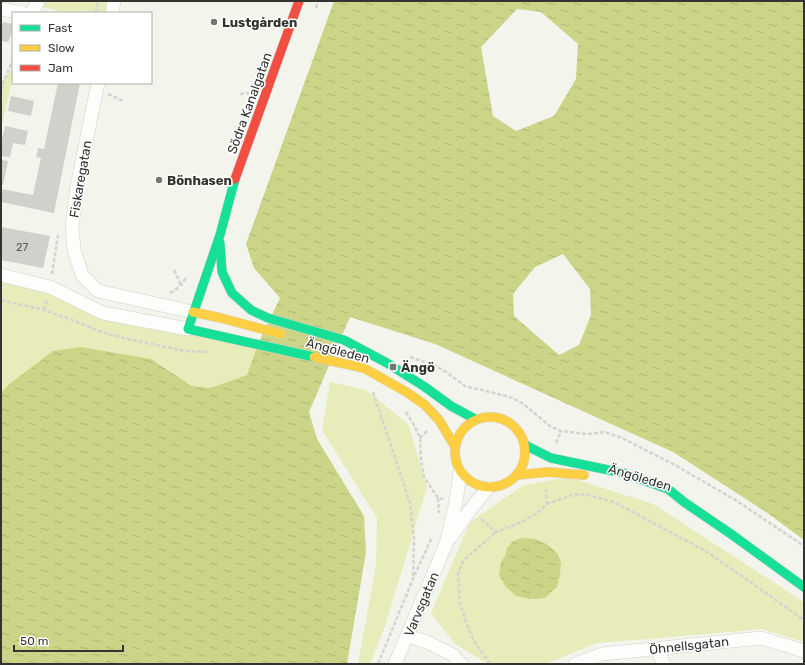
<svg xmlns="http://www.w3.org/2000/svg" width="805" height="665" font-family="Rubik,sans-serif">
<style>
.green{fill:#e7ecba}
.water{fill:url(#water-ripples);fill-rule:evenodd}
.building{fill:#d0d1cb}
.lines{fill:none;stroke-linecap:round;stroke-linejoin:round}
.street-casing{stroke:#d0d1cb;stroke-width:14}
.fast-casing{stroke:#d0d1cb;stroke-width:10}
.slow-casing{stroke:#d0d1cb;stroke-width:10}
.jam-casing{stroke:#d0d1cb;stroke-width:10}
.path{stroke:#d4d4d0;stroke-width:2.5;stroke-dasharray:4 2;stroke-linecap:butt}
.street{stroke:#fdfdfc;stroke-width:13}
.fast{stroke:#16e098;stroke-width:9}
.slow{stroke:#ffcf43;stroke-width:9}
.jam{stroke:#f24e42;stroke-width:9}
.poi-dot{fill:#767771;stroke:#fff;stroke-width:1.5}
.labels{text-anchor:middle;stroke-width:3;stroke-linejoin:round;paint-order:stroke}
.number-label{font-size:11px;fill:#5a5b56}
.poi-label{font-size:13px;font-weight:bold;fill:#33342f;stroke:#fff;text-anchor:start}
.street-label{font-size:13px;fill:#33342f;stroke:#fff}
</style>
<defs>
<pattern id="water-ripples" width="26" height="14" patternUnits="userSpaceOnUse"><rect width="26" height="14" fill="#ccd488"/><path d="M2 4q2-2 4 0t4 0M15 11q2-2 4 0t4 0" fill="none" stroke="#b0b776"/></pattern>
</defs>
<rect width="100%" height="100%" fill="#f3f4ec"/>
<g class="green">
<path d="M44 1H110L108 13H69L41 7Z"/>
<path d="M13 68V75L1 130V83Z"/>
<path d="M1 275 79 301 262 344 247 375 210 388 192 386 151 359 8 385 1 393Z"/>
<path d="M330 382 366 390 408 424 427 487 385 626 370 664H358L376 565 377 518 322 430Z"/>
<path d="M569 477 653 504 804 602V642L762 629 649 639 597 643 545 664H488L455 644 431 613 470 522 524 485Z"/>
</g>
<g class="water">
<path d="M334 1H804V540L766 512 673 452 435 344 350 317 309 412 317 439 364 516 366 552 347 664H1V393L8 385 53 351 81 347 151 359 192 386 210 388 247 375 258 344 280 298 254 268 246 244ZM517 9 541 12 578 44 576 79 554 116 516 131 493 116 481 47ZM563 254 590 289 591 315 579 345 559 355 514 316 513 294 535 267Z"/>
<path d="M522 538 535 539 547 544 558 554 561 563 560 575 557 587 545 598 530 599 516 596 505 586 499 575 501 562 505 556 507 548 513 541Z"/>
</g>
<g class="building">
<path d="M3 22 13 24V31L8 42 1 41V27Z"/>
<path d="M58 83H80L54 213 1 202V189L33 195 41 158 36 157 38 148 44 149Z"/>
<path d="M11 96 34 101 31 116 8 111Z"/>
<path d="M5 126 28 131 25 145 13 143 10 157 1 156V144Z"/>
<path d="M1 160 8 161 3 185H1Z"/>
<path d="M1 227 50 236 43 268 1 260Z"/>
</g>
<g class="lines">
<defs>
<g id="street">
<path d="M1 9 23 13"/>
<path d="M32 13 38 1"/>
<path d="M112 13 114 1"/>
<path d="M98 83 77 186 72 226 74 250 82 275 98 291 193 312"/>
<path d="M1 275 50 287 103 313 188 329"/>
<path d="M450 538 470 510 488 488"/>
<path d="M407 636 427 642 453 655 461 664"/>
<path d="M657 649 664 664"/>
<path d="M395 664 446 544 456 502 460 473"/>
<path d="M575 664 602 654 761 638 804 651"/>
</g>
<g id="fast">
<path d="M235 179 220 235 188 329 314 357"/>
<path d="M220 243 222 272 232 293 251 310 268 318 344 340 387 363 425 387 451 406 475 419"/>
<path d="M525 445 551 458 623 473 668 489 684 502 731 534 804 587"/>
</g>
<g id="slow">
<path d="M193 312 221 318 281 334"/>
<path d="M314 357 364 368 408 393 425 405 439 420 454 445"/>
<circle cx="490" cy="452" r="35"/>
<path d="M517 475 548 472 584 475"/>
</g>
<path id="jam" d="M235 179 299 1"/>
</defs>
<use href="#street" class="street-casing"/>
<use href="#fast" class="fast-casing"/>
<use href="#slow" class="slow-casing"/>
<use href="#jam" class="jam-casing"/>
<g class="path">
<path d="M316 8 318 1"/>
<path d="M96 13 98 1"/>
<path d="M1 90 13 58"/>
<path d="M108 94 123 101"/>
<path d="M240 94 249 93"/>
<path d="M174 270 181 285H183"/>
<path d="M52 274 58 235"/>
<path d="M170 293C178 289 183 283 187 276"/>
<path d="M1 300 44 310 75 321 99 331 119 337 184 351 209 352"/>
<path d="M44 310 47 300"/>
<path d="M410 357 436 366 446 372 465 386 510 397 522 403 550 426 561 431 587 434 604 432 620 437 675 465 737 501 804 546"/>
<path d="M373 392 410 503 414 538 413 579"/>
<path d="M406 412 414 425 420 438 421 460 424 477 438 498 443 499"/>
<path d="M420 438 427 431"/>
<path d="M556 443 561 431"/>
<path d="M546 489 547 504"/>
<path d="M438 498 439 513"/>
<path d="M481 519 496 532 517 524 536 514 547 504 576 494 588 495 614 502 709 553 804 620"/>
<path d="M378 664 413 579 432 537"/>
<path d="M490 664 474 641 468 627 460 603 458 574 463 561 496 532"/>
</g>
<use href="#street" class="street"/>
<use href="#fast" class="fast"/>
<use href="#slow" class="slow"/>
<use href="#jam" class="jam"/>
</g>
<g class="poi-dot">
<circle cx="214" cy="22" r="4"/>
<circle cx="159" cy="180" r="4"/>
<rect x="389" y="363" width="8" height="8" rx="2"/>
</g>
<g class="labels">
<g class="number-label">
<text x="22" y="251">27</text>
</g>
<g class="poi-label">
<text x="222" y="27">Lustgården</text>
<text x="167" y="185">Bönhasen</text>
<text x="401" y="372">Ängö</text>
</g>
<g class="street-label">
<text transform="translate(249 103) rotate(-70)" y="5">Södra Kanalgatan</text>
<text transform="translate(80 179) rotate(-80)" y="5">Fiskaregatan</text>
<text transform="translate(338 350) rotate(15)" y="5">Ängöleden</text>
<text transform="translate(640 477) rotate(17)" y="5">Ängöleden</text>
<text transform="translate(421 604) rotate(-67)" y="5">Varvsgatan</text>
<text transform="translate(689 645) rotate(-6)" y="5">Öhnellsgatan</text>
</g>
</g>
<rect width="805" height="665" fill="none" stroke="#33342f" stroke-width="4"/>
<rect x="12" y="12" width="140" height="72" fill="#ffffff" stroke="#adaeac"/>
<rect x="20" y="25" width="20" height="6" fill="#16e098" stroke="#adaeac"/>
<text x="48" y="32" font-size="12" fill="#33342f">Fast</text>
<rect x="20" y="45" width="20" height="6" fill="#ffcf43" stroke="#adaeac"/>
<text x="48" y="52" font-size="12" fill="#33342f">Slow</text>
<rect x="20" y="65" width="20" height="6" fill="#f24e42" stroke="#adaeac"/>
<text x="48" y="72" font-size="12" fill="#33342f">Jam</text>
<path d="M14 645v6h109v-6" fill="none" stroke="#33342f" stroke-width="2"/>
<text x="20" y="645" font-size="12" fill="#33342f" stroke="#ffffff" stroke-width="3" paint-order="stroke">50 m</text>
</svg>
